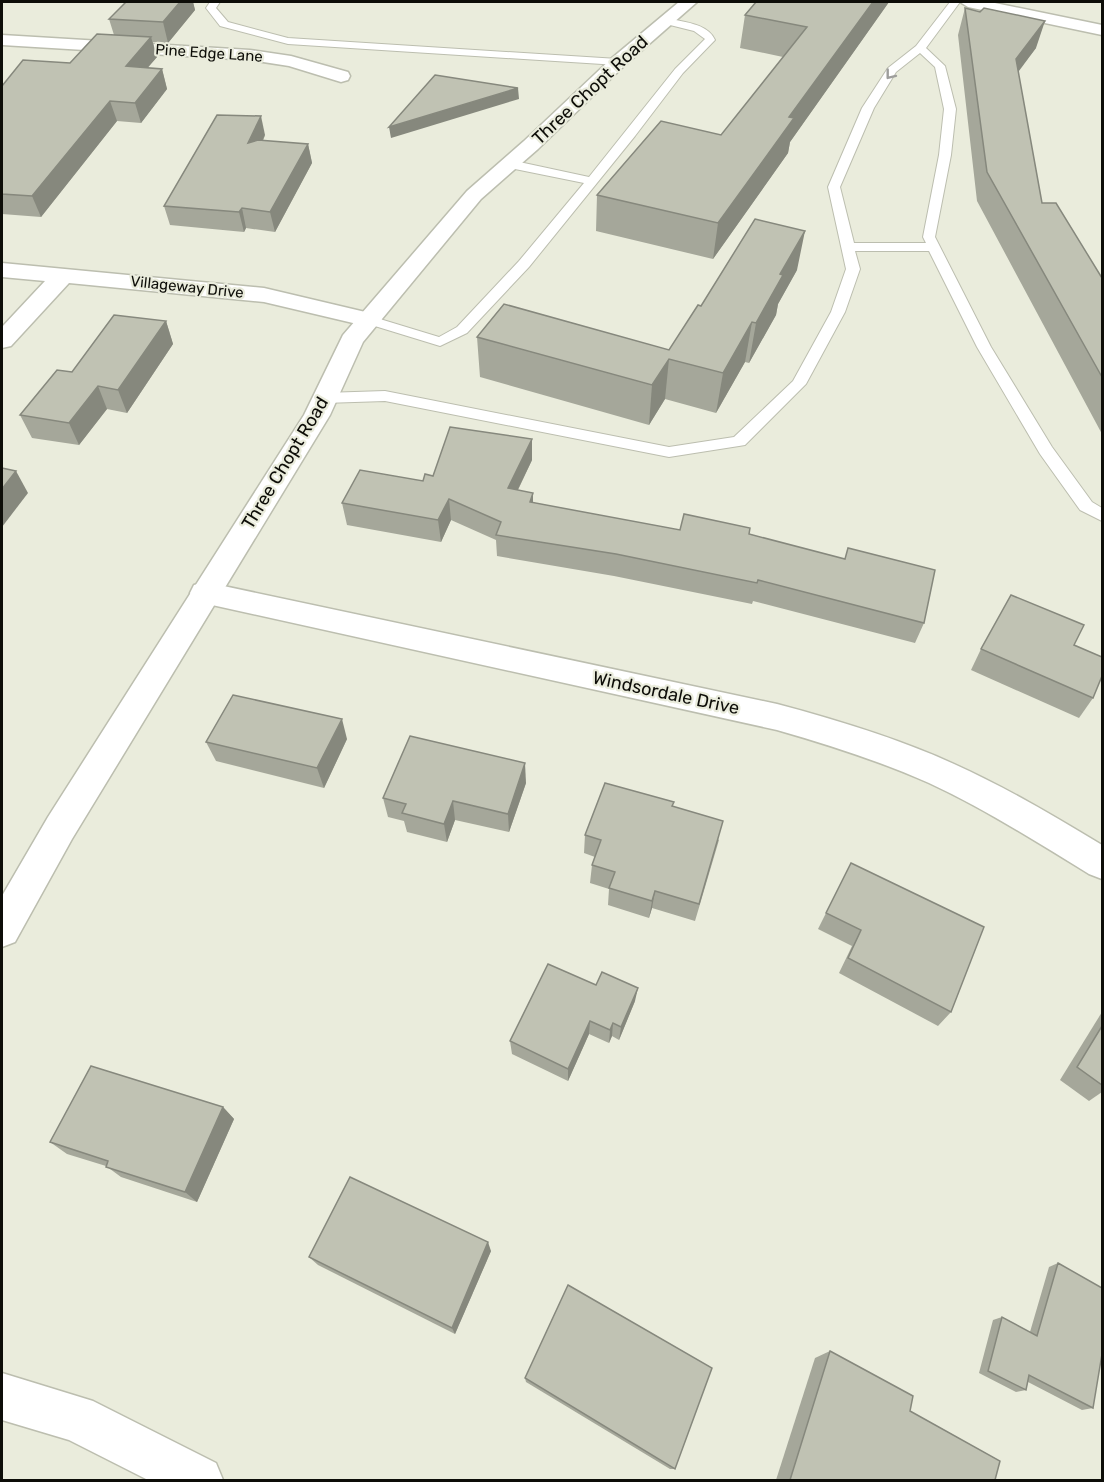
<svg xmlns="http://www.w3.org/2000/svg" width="1104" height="1482" font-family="Rubik,sans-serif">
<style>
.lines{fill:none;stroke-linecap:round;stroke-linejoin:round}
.service-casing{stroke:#bcbeaf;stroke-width:2}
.minor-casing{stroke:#bcbeaf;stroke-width:3}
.secondary-casing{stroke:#bcbeaf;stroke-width:3}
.service{fill:#fff;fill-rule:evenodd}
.minor{fill:#fff;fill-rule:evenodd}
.secondary{fill:#fff;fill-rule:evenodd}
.wall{fill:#a5a79a}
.shaded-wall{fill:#86887d}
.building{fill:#c0c2b3;stroke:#86887d;stroke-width:1.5}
.oneway{stroke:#9e9e9c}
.labels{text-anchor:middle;stroke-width:4.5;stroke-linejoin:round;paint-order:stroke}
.far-street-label{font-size:15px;fill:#0d0d08;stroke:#eaecdc}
.street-label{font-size:18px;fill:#0d0d08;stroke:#eaecdc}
</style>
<rect width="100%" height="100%" fill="#eaecdc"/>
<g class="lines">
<defs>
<g id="service">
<path d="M210 2H220L216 8 228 22 288 38 618 59 623 62 618 65 288 44 220 26 206 8Z"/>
<path d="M950 2H960L926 48 945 66 956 109 951 155 935 237 991 347 1052 447 1092 502 1102 508V521L1080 510 1040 454 977 347 929 251H855L860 269 845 312 806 384 745 445 739 446 669 457 385 401 324 403 316 398 324 393 385 391 669 447 734 437 793 381 831 312 846 269 828 187 862 108 888 68 916 46ZM920 53 935 67 944 109 939 155 923 237 926 243H854L840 187 874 108 896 72Z"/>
<path d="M666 18C682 22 708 23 715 40L683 73 635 136 529 267 467 333 440 346 365 323 363 320 370 316 439 337 457 327 519 261 584 183 510 168 504 164 510 160 589 177 675 69 705 39 694 31 662 23V19Z"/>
</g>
<g id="minor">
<path d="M960 2H990L1102 25V35L968 7Z"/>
<path d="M2 35 250 50 291 56 348 72 350 76 348 80 341 82 289 66 250 60 2 45Z"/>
<path d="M2 263 264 288 378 315 382 320 378 325 370 327 264 302 69 283 11 346 2 348V327L45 281 2 277Z"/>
<path d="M205 582 777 704C837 720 897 738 954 764 1005 787 1054 816 1102 845V879L1089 874C1037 842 985 809 929 783 880 761 829 745 777 730L194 601 190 593 194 585Z"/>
<path d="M2 1373 93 1401 216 1463 223 1480H148L69 1440 2 1420Z"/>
</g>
<path id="secondary" d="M679 2H697L624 66 538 149 481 199 363 342 330 415 72 839 15 942 2 947V896L48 817 304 415 343 335 467 191 524 141 612 58Z"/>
</defs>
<use href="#service" class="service-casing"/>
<use href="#minor" class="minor-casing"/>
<use href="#secondary" class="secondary-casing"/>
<use href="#service" class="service"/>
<use href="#minor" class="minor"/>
<use href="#secondary" class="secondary"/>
</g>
<g class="wall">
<path d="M126 2H193L195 10 168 43 153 42 157 57 147 68 162 69 167 89 141 123 117 121 41 217 2 214V86L70 63 114 35 109 19Z"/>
<path d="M756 2H889L790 142 788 153 713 259 596 231 597 195 721 135 783 57 740 48 745 15Z"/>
<path d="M965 8 1036 48 1018 71 1042 203 1102 278V434L977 201 958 35Z"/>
<path d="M265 135 263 141 308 144 312 163 275 232 246 228 244 232 170 225 164 206Z"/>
<path d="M797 270 778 304 776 315 749 363 745 362 716 413 665 399 649 425 480 377 477 337 669 350 701 306Z"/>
<path d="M166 321 173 344 127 413 107 409 79 445 32 438 20 415 72 372Z"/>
<path d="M532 460 518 490 533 503 680 530 749 534 924 623 915 643 753 601 752 604 614 576 497 556 496 540 451 520 441 542 347 525 342 503 423 481 433 476Z"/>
<path d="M1074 645 1093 698 1079 718 971 670 981 649Z"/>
<path d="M347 739 324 788 216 761 206 742Z"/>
<path d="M526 783 509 832 455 820 447 842 407 832 404 821 388 817 383 798Z"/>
<path d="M673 806 719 840 695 921 652 908 649 918 608 905 609 889 590 883 592 865 595 857 584 853 585 835Z"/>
<path d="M851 863 951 1012 938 1026 839 973 852 946 818 929Z"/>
<path d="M635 1001 619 1040 612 1036 609 1043 589 1034 568 1081 512 1054 510 1041Z"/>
<path d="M1102 1012V1092L1089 1101 1060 1080Z"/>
<path d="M223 1107 234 1119 197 1202 121 1177 106 1166 67 1154 50 1142Z"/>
<path d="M491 1251 455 1334 318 1265 309 1257Z"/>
<path d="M1058 1263 1100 1362 1093 1408 1082 1410 1028 1382 1026 1390 1016 1392 979 1373 993 1320 1002 1317 1030 1332 1049 1267Z"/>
<path d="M830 1351 910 1411 995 1480H776L815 1358Z"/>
<path d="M525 1378 675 1469H670L526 1382Z"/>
</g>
<g class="shaded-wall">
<path d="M180 2H193L195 10 168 43 163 22Z"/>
<path d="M873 2H889L790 142 788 153 713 259 718 223 789 117Z"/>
<path d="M1045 21 1036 48 1007 87 1016 59Z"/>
<path d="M151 37 157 57 132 86 126 66Z"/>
<path d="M162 69 167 89 141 123 135 103Z"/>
<path d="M518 88 519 99 391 138 389 127Z"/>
<path d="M110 101 117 121 41 217 32 196Z"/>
<path d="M261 116 265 135 252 162 248 143Z"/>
<path d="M308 144 312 163 275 232 270 212Z"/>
<path d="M242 208 246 228 244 232 239 212Z"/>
<path d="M805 231 797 270 778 304 776 315 749 363 756 323 780 274Z"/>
<path d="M166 321 173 344 127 413 118 390Z"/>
<path d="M752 322 745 362 716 413 723 373Z"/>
<path d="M669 359 665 399 649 425 652 385Z"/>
<path d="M98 386 107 409 79 445 69 423Z"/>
<path d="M532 439V460L508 510V488Z"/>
<path d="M16 471 28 493 2 527V489Z"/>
<path d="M533 493V514L530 502Z"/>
<path d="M449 499 451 520 441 542 438 520Z"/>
<path d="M342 719 347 739 324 788 317 768Z"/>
<path d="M525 763 526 783 509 832 508 814Z"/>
<path d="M453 801 455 820 447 842 444 824Z"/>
<path d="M655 891 652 908 649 918 652 901Z"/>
<path d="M638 988 635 1001 619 1040 621 1027Z"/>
<path d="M590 1021 589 1034 568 1081V1069Z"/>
<path d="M613 1023 612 1036 609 1043 610 1030Z"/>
<path d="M223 1107 234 1119 197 1202 185 1192Z"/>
<path d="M488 1242 491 1251 455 1334 452 1328Z"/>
</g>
<g class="building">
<path d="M126 2H180L163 22 109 19Z"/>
<path d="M756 2H873L789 117 794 118 718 223 597 195 661 121 721 135 807 27 745 15Z"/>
<path d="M965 8 980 12 984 8 1045 21 1016 59 1042 203H1056L1102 278V377L987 172Z"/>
<path d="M97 34 151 37 126 66 162 69 135 103 110 101 32 196 2 194V86L23 60 70 63Z"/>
<path d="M435 75 518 88 389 127Z"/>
<path d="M217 115 261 116 248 143 258 140 308 144 270 212 242 208 239 212 164 206Z"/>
<path d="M755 219 805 231 780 274 783 275 756 323 752 322 723 373 669 359 652 385 477 337 504 304 669 350 698 305 701 306Z"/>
<path d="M114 315 166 321 118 390 98 386 69 423 20 415 57 370 72 372Z"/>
<path d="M450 427 532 439 508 488 533 493 530 502 680 530 684 514 750 528 749 534 845 559 848 548 935 570 924 623 758 580 757 583 616 554 496 535 501 522 449 499 438 520 342 503 360 470 423 481 425 474 433 476Z"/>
<path d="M2 468 16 471 2 489Z"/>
<path d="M1011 595 1084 625 1074 645 1102 657V676L1093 698 981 649Z"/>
<path d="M233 695 342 719 317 768 206 742Z"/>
<path d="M410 736 525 763 508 814 453 801 444 824 402 813 406 804 383 798Z"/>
<path d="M605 783 674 802 672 806 723 821 699 904 655 891 652 901 609 888 615 872 592 865 601 840 585 835Z"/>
<path d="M851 863 984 927 951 1012 848 958 861 930 826 913Z"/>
<path d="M548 964 596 985 602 972 638 988 621 1027 613 1023 610 1030 590 1021 568 1069 510 1041Z"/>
<path d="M1102 1026V1085L1077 1067Z"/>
<path d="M91 1066 223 1107 185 1192 106 1167 108 1161 50 1142Z"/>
<path d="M350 1177 488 1242 452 1328 309 1257Z"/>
<path d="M1058 1263 1102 1288V1354L1093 1408 1029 1375 1026 1390 988 1371 1002 1317 1037 1336Z"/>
<path d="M568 1285 712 1368 675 1469 525 1378Z"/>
<path d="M830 1351 913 1396 910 1411 1000 1461 995 1480H790Z"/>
</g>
<defs><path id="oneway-chevron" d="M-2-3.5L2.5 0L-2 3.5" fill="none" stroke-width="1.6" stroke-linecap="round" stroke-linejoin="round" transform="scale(1.5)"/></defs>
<use class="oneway" href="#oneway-chevron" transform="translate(890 75) rotate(128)"/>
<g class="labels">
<g class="far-street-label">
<text transform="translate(209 53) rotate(4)" y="5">Pine Edge Lane</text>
<text transform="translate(187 287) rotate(6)" y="5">Villageway Drive</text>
</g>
<g class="street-label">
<text transform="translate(590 90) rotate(-43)" y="6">Three Chopt Road</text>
<text transform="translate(285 463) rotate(-59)" y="6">Three Chopt Road</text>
<text transform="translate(666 693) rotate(12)" y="6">Windsordale Drive</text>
</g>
</g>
<rect width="1104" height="1482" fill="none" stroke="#0d0d08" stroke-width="6"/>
</svg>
